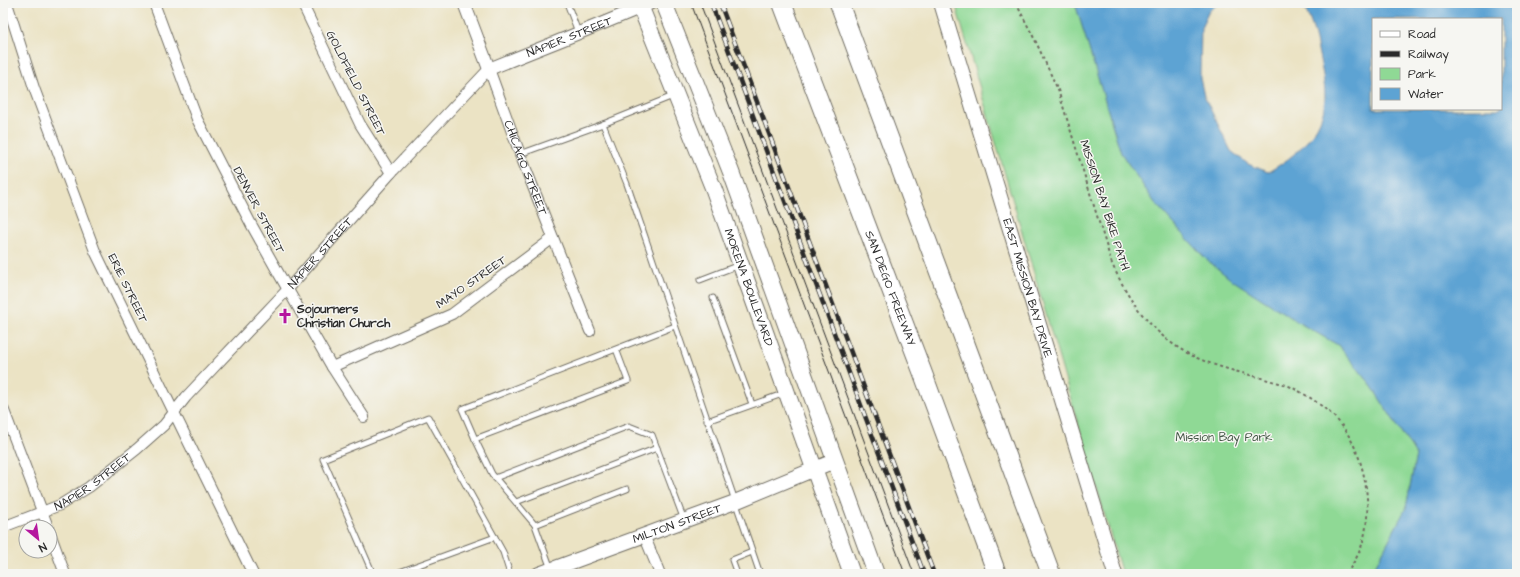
<svg xmlns="http://www.w3.org/2000/svg" width="1520" height="577" font-family="'Architects Daughter',sans-serif">
<style>
.green{fill:#8fd995;stroke:#5d8260}
.water{fill:#5da3d3;stroke:#44677f;fill-rule:evenodd}
.lines{fill:none;stroke-linecap:round;stroke-linejoin:round}
.service-casing{stroke:#6e6b61;stroke-width:7}
.minor-casing{stroke:#6e6b61;stroke-width:12}
.tertiary-casing{stroke:#6e6b61;stroke-width:14}
.secondary-casing{stroke:#6e6b61;stroke-width:16}
.primary-casing{stroke:#6e6b61;stroke-width:18}
.motorway-casing{stroke:#6e6b61;stroke-width:20}
.path{stroke:#6e6b61;stroke-width:2;stroke-dasharray:3 3;stroke-linecap:butt}
.service{stroke:#fff;stroke-width:5}
.minor{stroke:#fff;stroke-width:10}
.tertiary{stroke:#fff;stroke-width:12}
.secondary{stroke:#fff;stroke-width:14}
.primary{stroke:#fff;stroke-width:16}
.motorway{stroke:#fff;stroke-width:18}
.tram{stroke:#2b2b2b;stroke-width:1}
.rail-casing{stroke:#2b2b2b;stroke-width:4.5}
.rail{stroke:#f6f6f2;stroke-width:3;stroke-dasharray:9;stroke-linecap:butt}
.labels{text-anchor:middle;stroke-width:3;stroke-linejoin:round;paint-order:stroke}
.street-label{font-size:12px;fill:#2b2b2b;stroke:#f6f6f2}
.poi-label{font-size:12px;font-weight:bold;fill:#2b2b2b;stroke:#f6f6f2;text-anchor:start}
.park-label{font-size:12px;fill:#445646;stroke:#f6f6f2}
</style>
<rect width="100%" height="100%" fill="#f6f6f2"/>
<filter id="ink" filterUnits="userSpaceOnUse"><feTurbulence type="fractalNoise" baseFrequency=".025" numOctaves="2"/><feDisplacementMap in="SourceGraphic" scale="8" xChannelSelector="R" yChannelSelector="G"/><feConvolveMatrix kernelMatrix="1 2 1 2 8 2 1 2 1" color-interpolation-filters="sRGB"/></filter>
<filter id="wash" filterUnits="userSpaceOnUse"><feTurbulence type="fractalNoise" baseFrequency=".012" numOctaves="4" result="noise"/><feDisplacementMap in="SourceGraphic" scale="16" xChannelSelector="R" yChannelSelector="G"/><feGaussianBlur stdDeviation="0.9" result="paint"/><feColorMatrix in="noise" values="0 0 0 0 0 0 0 0 0 0 0 0 0 0 0 0 0 1.4 0 .05"/><feComposite in="paint" operator="in"/></filter>
<g filter="url(#wash)">
<rect width="100%" height="100%" fill="#ebe3c4"/>
<path class="green" d="M955 3H1075L1121 153 1155 203 1206 259 1230 278 1301 324 1338 345 1369 382 1416 455 1406 508 1371 574H1122Z"/>
<path class="water" d="M1075 3H1218L1209 11 1201 28 1200 78 1204 96 1231 151 1248 164 1268 172C1295 157 1325 131 1325 97 1325 84 1322 69 1319 55 1315 34 1312 22 1302 3H1517V574H1371L1406 508 1416 455 1369 382 1338 345 1301 324 1229 278 1206 259 1155 203 1121 153ZM1373 19H1501V109H1373Z"/>
</g>
<g filter="url(#ink)">
<g class="lines">
<defs>
<g id="service">
<path d="M567 3 578 32"/>
<path d="M603 124 673 96"/>
<path d="M520 154 603 124 627 184 760 574"/>
<path d="M700 280 739 265"/>
<path d="M713 298 752 404"/>
<path d="M616 349 628 381 475 439 462 409 675 326"/>
<path d="M707 421 785 393"/>
<path d="M475 439 492 474 535 525"/>
<path d="M495 478 629 426 652 435 684 520"/>
<path d="M516 502 657 448"/>
<path d="M551 569 535 525 627 489"/>
<path d="M373 574 323 459 428 417 503 552 510 574"/>
<path d="M394 574 495 537"/>
<path d="M737 574 732 560 752 552"/>
</g>
<g id="minor">
<path d="M7 3 34 88 95 251 253 574"/>
<path d="M154 3 197 119 251 224 279 274 332 367 364 417"/>
<path d="M302 3 360 124 391 173"/>
<path d="M332 367 452 314 553 238"/>
<path d="M3 408 48 527"/>
<path id="s1" d="M3 527 60 505 89 487 137 449 164 425 186 397 288 289 391 173 489 69 520 154 590 331"/>
<path d="M50 533 65 574"/>
<path d="M644 535 660 574"/>
</g>
<g id="tertiary">
<path id="s2" d="M464 3 489 69C543 47 598 26 651 3"/>
</g>
<g id="secondary">
<path id="s3" d="M941 3 1115 574"/>
<path id="s4" d="M539 574 735 502 834 461"/>
</g>
<g id="primary">
<path id="s5" d="M639 3 714 190 852 574"/>
<path d="M664 3 731 172 876 574"/>
</g>
<g id="motorway">
<path id="s6" d="M782 3 922 371 997 574"/>
<path d="M839 3 1051 574"/>
</g>
</defs>
<use href="#service" class="service-casing"/>
<use href="#minor" class="minor-casing"/>
<use href="#tertiary" class="tertiary-casing"/>
<use href="#secondary" class="secondary-casing"/>
<use href="#primary" class="primary-casing"/>
<use href="#motorway" class="motorway-casing"/>
<path class="path" d="M1016 3 1036 42 1058 90 1112 264C1129 300 1151 333 1187 353 1211 366 1239 372 1265 379 1273 382 1283 383 1291 387 1311 397 1335 413 1347 433 1367 464 1374 515 1360 550 1357 558 1351 566 1347 574"/>
<use href="#service" class="service"/>
<use href="#minor" class="minor"/>
<use href="#tertiary" class="tertiary"/>
<use href="#secondary" class="secondary"/>
<use href="#primary" class="primary"/>
<use href="#motorway" class="motorway"/>
<g class="tram">
<path d="M691 3 905 574"/>
<path d="M700 3 914 574"/>
</g>
<defs>
<g id="rail">
<path d="M711 3 924 574"/>
<path d="M720 3 934 574"/>
</g>
</defs>
<use href="#rail" class="rail-casing"/>
<use href="#rail" class="rail"/>
</g>
</g>
<defs>
<symbol id="church-bare" viewBox="-9 -9 18 18"><path d="M-1.2-6h2.4v3.5h3.3v2.4h-3.3V6h-2.4V-.1h-3.3v-2.4h3.3Z" fill="#b5179e" stroke="#f6f6f2" stroke-width="2.5" paint-order="stroke"/></symbol>
</defs>
<g fill-rule="evenodd">
<use href="#church-bare" x="274" y="305" width="22" height="22"/>
</g>
<g class="labels">
<g class="street-label">
<text dy="4" stroke="none"><textPath href="#s2" startOffset="157">NAPIER STREET</textPath></text>
<text transform="translate(356 83) rotate(63)" y="4">GOLDFIELD STREET</text>
<text dy="4" stroke="none"><textPath href="#s1" startOffset="780">CHICAGO STREET</textPath></text>
<text transform="translate(1105 205) rotate(72)" y="4">MISSION BAY BIKE PATH</text>
<text transform="translate(259 210) rotate(62)" y="4">DENVER STREET</text>
<text dy="4" stroke="none"><textPath href="#s1" startOffset="425">NAPIER STREET</textPath></text>
<text transform="translate(471 282) rotate(-35)" y="4">MAYO STREET</text>
<text dy="4" stroke="none"><textPath href="#s5" startOffset="305">MORENA BOULEVARD</textPath></text>
<text transform="translate(128 288) rotate(64)" y="4">ERIE STREET</text>
<text dy="4" stroke="none"><textPath href="#s6" startOffset="305">SAN DIEGO FREEWAY</textPath></text>
<text dy="4" stroke="none"><textPath href="#s3" startOffset="298">EAST MISSION BAY DRIVE</textPath></text>
<text dy="4" stroke="none"><textPath href="#s1" startOffset="101">NAPIER STREET</textPath></text>
<text dy="4" stroke="none"><textPath href="#s4" startOffset="147">MILTON STREET</textPath></text>
</g>
<g class="poi-label">
<text x="297" y="313">Sojourners<tspan x="297" dy="14">Christian Church</tspan></text>
</g>
<g class="park-label">
<text x="1224" y="441">Mission Bay Park</text>
</g>
</g>
<rect width="1520" height="577" fill="none" stroke="#f6f6f2" stroke-width="16"/>
<rect x="1372" y="18" width="130" height="92" fill="#f6f6f2" stroke="#a5a5a2"/>
<rect x="1380" y="31" width="20" height="6" fill="#ffffff" stroke="#a5a5a2"/>
<text x="1408" y="38" font-size="12" fill="#2b2b2b">Road</text>
<rect x="1380" y="51" width="20" height="6" fill="#2b2b2b" stroke="#a5a5a2"/>
<text x="1408" y="58" font-size="12" fill="#2b2b2b">Railway</text>
<rect x="1380" y="68" width="20" height="12" fill="#8fd995" stroke="#a5a5a2"/>
<text x="1408" y="78" font-size="12" fill="#2b2b2b">Park</text>
<rect x="1380" y="88" width="20" height="12" fill="#5da3d3" stroke="#a5a5a2"/>
<text x="1408" y="98" font-size="12" fill="#2b2b2b">Water</text>
<g transform="translate(38 539) rotate(151)"><circle r="19" fill="#f6f6f2" stroke="#a5a5a2"/>
<path d="M0-3L7 15L0 10L-7 15Z" fill="#b5179e"/>
<text y="-6" font-size="11" font-weight="bold" text-anchor="middle" fill="#2b2b2b">N</text>
</g>
</svg>
